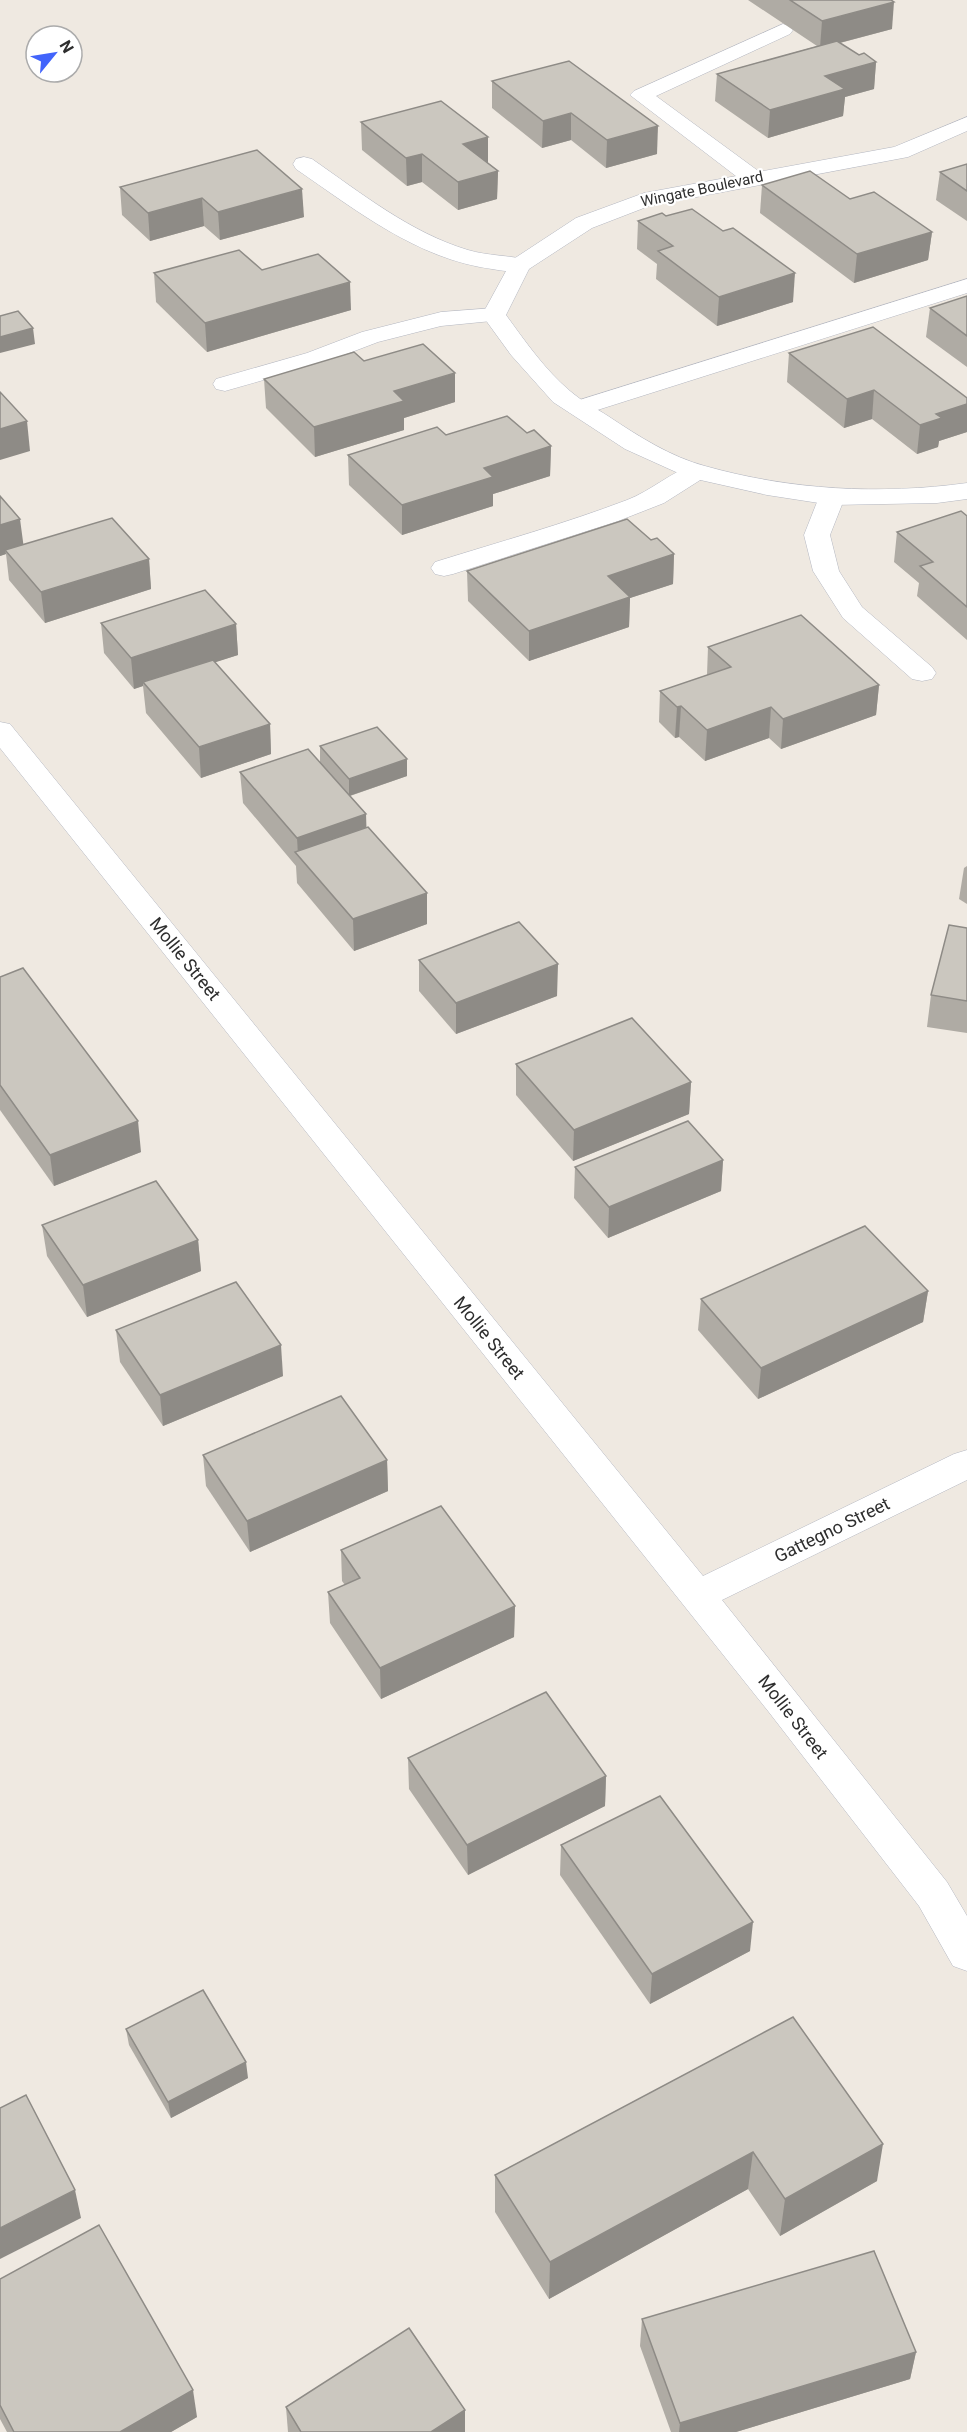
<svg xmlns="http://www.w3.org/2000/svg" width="967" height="2432" font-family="Roboto,sans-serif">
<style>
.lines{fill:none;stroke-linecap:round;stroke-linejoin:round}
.service-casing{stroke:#b4b7c1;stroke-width:1}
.minor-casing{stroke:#b4b7c1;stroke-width:1}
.service{fill:#fff;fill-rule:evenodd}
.minor{fill:#fff;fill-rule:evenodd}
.wall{fill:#afaba4}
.shaded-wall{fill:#8e8b86}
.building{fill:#cbc7bf;stroke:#8e8b86;stroke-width:1.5}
.labels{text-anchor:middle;stroke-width:4.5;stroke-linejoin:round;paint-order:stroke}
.far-street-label{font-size:15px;fill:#2e2e2e;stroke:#fff}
.street-label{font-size:18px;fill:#2e2e2e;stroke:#fff}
</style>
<rect width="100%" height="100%" fill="#efe9e1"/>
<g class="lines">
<defs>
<g id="service">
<path d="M783 24 790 26 793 30 790 34 656 96 761 173 764 178 761 183 753 185 745 183 630 95 634 91Z"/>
<path d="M304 157 312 159C361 193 411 233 468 250 488 256 508 255 528 260L531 265 528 270C516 273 504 271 492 269 417 259 356 210 296 169L293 164 296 159Z"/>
<path d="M967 279V293L588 413 579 415 570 413 567 408 570 403Z"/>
<path d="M494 308 502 310 506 315 502 320 441 326 378 342 323 363 225 391 216 389 213 384 216 379 307 353 362 332 441 312Z"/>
<path d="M696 464 705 467 709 472 705 477 664 503 618 521 453 574 444 576 435 574 431 568 435 562C499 542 564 524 627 500 651 491 672 471 696 464Z"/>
<path d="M832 489 841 492 845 497 830 535 839 571 862 607 932 667 936 673 932 679 922 681 912 679 843 618 813 571 804 535 819 497 823 492Z"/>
</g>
<g id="minor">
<path d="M967 117V131L908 157 649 206 592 228 529 269 506 315C525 341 545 370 570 391 581 401 596 408 608 416 638 436 671 457 705 466 790 490 880 495 967 483V499L937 503 832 505 767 495 687 477 625 449 553 402 511 355 482 315 512 260 576 218 644 193 894 147Z"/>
<path d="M0 722 10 724 703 1576 954 1454 967 1450V1480L722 1600 947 1882 967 1916V1971L953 1966 919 1906 768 1711 0 748Z"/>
</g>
</defs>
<use href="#service" class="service-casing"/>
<use href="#minor" class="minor-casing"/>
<use href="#service" class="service"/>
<use href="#minor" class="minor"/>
</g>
<g class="wall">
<path d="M748 0H891L892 29 840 43 859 55 876 62 874 89 845 97 843 116 768 138 715 101 717 74 817 46Z"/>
<path d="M569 61 657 154 606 168 571 140 542 148 492 108V81Z"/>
<path d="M361 122 488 163 498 171 497 199 458 210 422 182 407 186 362 150Z"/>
<path d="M257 150 304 217 220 240 204 226 150 241 122 215 120 187Z"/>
<path d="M967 164V221L936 200 940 172Z"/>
<path d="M762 185 850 199 932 232 928 260 854 283 760 213Z"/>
<path d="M638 221 793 302 717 326 656 279 657 264 637 249Z"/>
<path d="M262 270 351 310 207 352 156 302 154 273Z"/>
<path d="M967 296V367L926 337 930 308Z"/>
<path d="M789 353 967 398V432L939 441 938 447 917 454 872 419 844 428 787 382Z"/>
<path d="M364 361 455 402 404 418V430L315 457 266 408 264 379Z"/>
<path d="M527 433 551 446 550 476 493 494V506L402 535 349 485 348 455 446 435Z"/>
<path d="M0 496 23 545 149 559 151 589 45 623 9 580 6 554 0 556Z"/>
<path d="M967 516V640L917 596 919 583 894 562 897 532Z"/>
<path d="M651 540 674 554 673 584 630 598 629 627 529 661 468 601 467 571Z"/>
<path d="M101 623 236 624 238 655 215 662 270 724 271 754 201 778 146 713 143 686 134 689 104 653Z"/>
<path d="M708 647 879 685 876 715 781 749 769 738 705 761 679 737 675 738 659 722 660 691 707 675Z"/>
<path d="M320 746 407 776 350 796 366 814V827L427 924 354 951 297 883 296 866 243 803 240 772 320 763Z"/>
<path d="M967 866V904L959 899 964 868Z"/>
<path d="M967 928V1033L927 1027 931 995Z"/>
<path d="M419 960 557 996 456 1034 419 991Z"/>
<path d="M0 977 141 1152 54 1186 0 1110Z"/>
<path d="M516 1064 691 1082 689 1114 573 1161 516 1095Z"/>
<path d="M723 1160 721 1191 608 1238 574 1198 575 1167Z"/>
<path d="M42 1225 198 1240 201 1271 87 1317 47 1256Z"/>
<path d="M928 1291 923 1322 758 1399 698 1330 701 1299Z"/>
<path d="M116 1330 283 1376 163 1426 120 1362Z"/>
<path d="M203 1455 387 1460 388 1491 250 1552 206 1486Z"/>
<path d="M341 1550 515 1606 514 1637 381 1699 330 1623 328 1592 345 1585 342 1581Z"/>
<path d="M408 1758 606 1776 605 1806 468 1875 409 1789Z"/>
<path d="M561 1845 750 1951 650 2004 560 1875Z"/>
<path d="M793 2017 877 2181 780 2236 748 2189 549 2299 495 2212V2175Z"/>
<path d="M126 2029 248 2078 171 2118 129 2045Z"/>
<path d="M0 2279 197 2417 171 2432H7L0 2419Z"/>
<path d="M642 2319 916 2352 910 2379 736 2432H671L640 2346Z"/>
<path d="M286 2407 465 2432H288Z"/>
</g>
<g class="shaded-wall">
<path d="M894 2 892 29 820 48 822 21Z"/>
<path d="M876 62 874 89 845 97 843 116 768 138 770 110 825 76Z"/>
<path d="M571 113V140L542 148 543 121Z"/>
<path d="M658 126 657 154 606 168 607 140Z"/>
<path d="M488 137V165L463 144Z"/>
<path d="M422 154V182L407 186 406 158Z"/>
<path d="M498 171 497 199 458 210V182Z"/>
<path d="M302 189 304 217 220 240 218 212Z"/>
<path d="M202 198 204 226 150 241 148 213Z"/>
<path d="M932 232 928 260 854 283 857 254Z"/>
<path d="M795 273 793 302 717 326 719 297Z"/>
<path d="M350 282 351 310 207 352 205 323Z"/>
<path d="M33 328 35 344 0 353V337Z"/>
<path d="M455 373V402L404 418V430L315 457 314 427 394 391Z"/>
<path d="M874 390 872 419 844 428 847 399Z"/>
<path d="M967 404V432L939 441 938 447 917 454 920 425 936 414Z"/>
<path d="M27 421 30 451 0 460V429Z"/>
<path d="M551 446 550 476 493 494V506L402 535V505L484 468Z"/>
<path d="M20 519 24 549 5 550 6 554 0 556V525Z"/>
<path d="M674 554 673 584 630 598 629 627 529 661V631L608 576Z"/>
<path d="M149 559 151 589 45 623 41 592Z"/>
<path d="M236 624 238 655 145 685 143 682V686L134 689 131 658Z"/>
<path d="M879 685 876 715 781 749 783 719Z"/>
<path d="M681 706 679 737 675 738 677 707Z"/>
<path d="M771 707 769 738 705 761 707 730Z"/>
<path d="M270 724 271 754 201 778 199 747Z"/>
<path d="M407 759V776L349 796V779Z"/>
<path d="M366 814 367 845 298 855 297 838Z"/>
<path d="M427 893V924L354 951 353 919Z"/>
<path d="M558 964 557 996 456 1034V1003Z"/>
<path d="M691 1082 689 1114 573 1161 574 1130Z"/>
<path d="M138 1121 141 1152 54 1186 50 1155Z"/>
<path d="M723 1160 721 1191 608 1238 609 1207Z"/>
<path d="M198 1240 201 1271 87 1317 83 1285Z"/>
<path d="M928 1291 923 1322 758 1399 761 1368Z"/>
<path d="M281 1345 283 1376 163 1426 160 1395Z"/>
<path d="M387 1460 388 1491 250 1552 247 1521Z"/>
<path d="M515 1606 514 1637 381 1699 380 1668Z"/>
<path d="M606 1776 605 1806 468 1875 467 1845Z"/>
<path d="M753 1922 750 1951 650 2004 652 1974Z"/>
<path d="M246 2062 248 2078 171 2118 168 2102Z"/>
<path d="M883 2144 877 2181 780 2236 785 2199Z"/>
<path d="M753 2152 748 2189 549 2299 550 2262Z"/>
<path d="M75 2190 81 2218 0 2259V2228Z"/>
<path d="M916 2352 910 2379 736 2432H679L680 2423Z"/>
<path d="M193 2390 197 2417 171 2432H120Z"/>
<path d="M465 2410V2432H431Z"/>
</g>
<g class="building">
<path d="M790 0H891L894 2 822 21Z"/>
<path d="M837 41 859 55 864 53 876 62 825 76 845 89 770 110 717 74Z"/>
<path d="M569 61 658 126 607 140 571 113 543 121 492 81Z"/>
<path d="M441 101 488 137 463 144 498 171 458 182 422 154 406 158 361 122Z"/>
<path d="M257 150 302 189 218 212 202 198 148 213 120 187Z"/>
<path d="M967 164V191L940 172Z"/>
<path d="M810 171 850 199 874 192 932 232 857 254 762 185Z"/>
<path d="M692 209 723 231 733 228 795 273 719 297 658 251 673 246 638 221 662 213 666 216Z"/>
<path d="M239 250 262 270 318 254 350 282 205 323 154 273Z"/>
<path d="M967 296V336L930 308Z"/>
<path d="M18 311 33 328 0 337V316Z"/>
<path d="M873 327 967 398V404L936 414 942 418 920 425 874 390 847 399 789 353Z"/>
<path d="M423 344 455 373 394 391 404 401 314 427 264 379 354 352 364 361Z"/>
<path d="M0 392 27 421 0 429Z"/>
<path d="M507 416 527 433 534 430 551 446 484 468 493 477 402 505 348 455 437 427 446 435Z"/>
<path d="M0 496 20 519 0 525Z"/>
<path d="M961 511 967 516V607L920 566 933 562 897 532Z"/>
<path d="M112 518 149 559 41 592 5 550Z"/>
<path d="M627 519 651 540 657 538 674 554 608 576 630 597 529 631 467 571Z"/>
<path d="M205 590 236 624 131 658 101 623Z"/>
<path d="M801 615 879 685 783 719 771 707 707 730 681 706 677 707 660 691 731 667 708 647Z"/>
<path d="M213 660 270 724 199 747 143 682Z"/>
<path d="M377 727 407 759 349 779 320 746Z"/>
<path d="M308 749 366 814 297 838 240 772Z"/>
<path d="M368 827 427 893 353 919 295 852Z"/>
<path d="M519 922 558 964 456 1003 419 960Z"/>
<path d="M949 925 967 928V1001L931 995Z"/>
<path d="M23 968 138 1121 50 1155 0 1085V977Z"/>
<path d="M632 1018 691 1082 574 1130 516 1064Z"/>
<path d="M688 1121 723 1160 609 1207 575 1167Z"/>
<path d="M156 1181 198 1240 83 1285 42 1225Z"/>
<path d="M865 1226 928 1291 761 1368 701 1299Z"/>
<path d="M236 1282 281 1345 160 1395 116 1330Z"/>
<path d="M341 1396 387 1460 247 1521 203 1455Z"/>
<path d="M441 1506 515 1606 380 1668 328 1592 360 1578 341 1550Z"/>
<path d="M546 1692 606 1776 467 1845 408 1758Z"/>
<path d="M660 1796 753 1922 652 1974 561 1845Z"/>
<path d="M203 1990 246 2062 168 2102 126 2029Z"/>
<path d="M793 2017 883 2144 785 2199 753 2152 550 2262 495 2175Z"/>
<path d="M26 2095 75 2190 0 2228V2108Z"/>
<path d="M99 2225 193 2390 120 2432H14L0 2405V2279Z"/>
<path d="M874 2251 916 2352 680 2423 642 2319Z"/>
<path d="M409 2328 465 2410 431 2432H301L286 2407Z"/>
</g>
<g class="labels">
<g class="far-street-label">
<text transform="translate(702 189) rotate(-12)" y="5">Wingate Boulevard</text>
</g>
<g class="street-label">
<text transform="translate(185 959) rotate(51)" y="6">Mollie Street</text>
<text transform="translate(489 1338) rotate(51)" y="6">Mollie Street</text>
<text transform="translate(832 1530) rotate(-26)" y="6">Gattegno Street</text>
<text transform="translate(793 1717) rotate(52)" y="6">Mollie Street</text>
</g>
</g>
<g transform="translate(54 54) rotate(60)"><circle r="28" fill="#ffffff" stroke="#ababab" stroke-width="1.5"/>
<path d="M0-4.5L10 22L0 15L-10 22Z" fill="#4264fb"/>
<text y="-9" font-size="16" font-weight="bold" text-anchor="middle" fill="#2e2e2e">N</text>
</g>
</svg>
